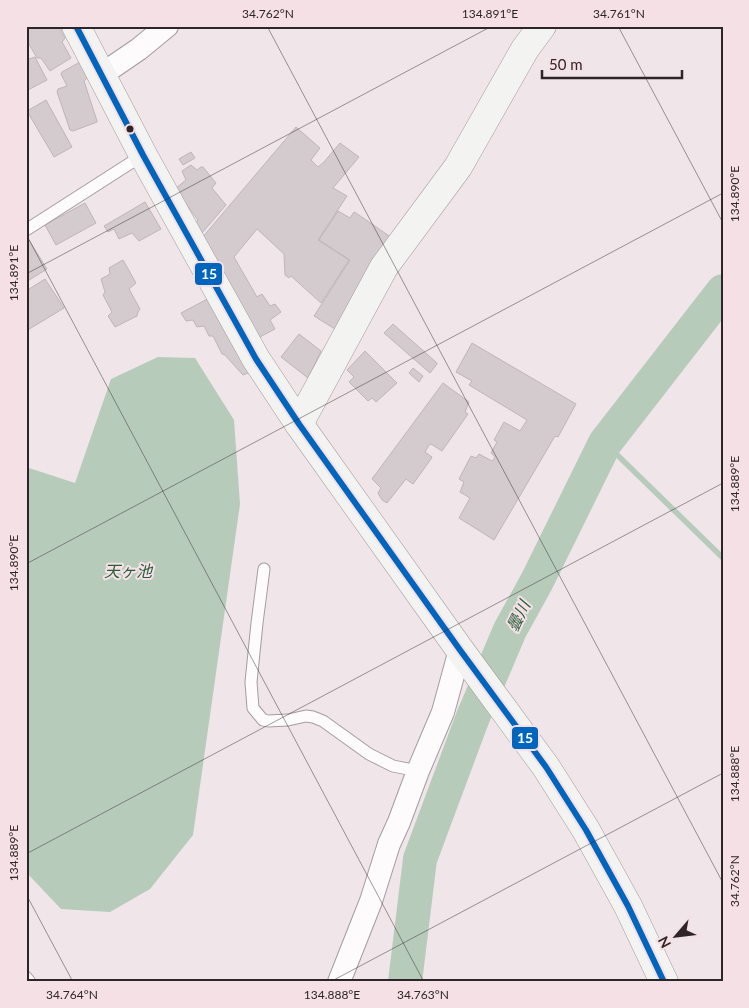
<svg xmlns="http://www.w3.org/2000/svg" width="749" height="1008" font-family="Lato,'Noto Sans JP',sans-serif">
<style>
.water{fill:#b7cbbb}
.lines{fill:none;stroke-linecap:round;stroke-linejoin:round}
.stream{stroke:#b7cbbb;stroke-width:5.5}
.river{stroke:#b7cbbb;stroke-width:34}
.building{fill:#d3cbce;stroke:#beb6b9}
.lane-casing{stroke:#a59c9f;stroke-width:13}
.street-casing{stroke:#a59c9f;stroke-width:24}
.secondary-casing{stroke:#a59c9f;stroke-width:29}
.lane{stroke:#fdfbfc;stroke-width:11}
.street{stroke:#fdfbfc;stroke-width:22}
.secondary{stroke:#f3f3f2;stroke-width:28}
.bus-1-casing{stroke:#f5e0e6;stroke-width:10}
.bus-1{stroke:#0065bd;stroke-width:6}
.ticks{fill:none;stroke:#2d2528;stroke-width:1;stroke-opacity:0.45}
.bus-dot{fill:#2d2528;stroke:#f5e0e6;stroke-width:2}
.labels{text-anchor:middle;stroke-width:4;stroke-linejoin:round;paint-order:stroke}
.water-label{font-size:16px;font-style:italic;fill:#285d3c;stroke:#f5e0e6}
.line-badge{stroke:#f5e0e6;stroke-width:2}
.badge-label{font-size:14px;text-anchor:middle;font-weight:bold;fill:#fff}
.neatline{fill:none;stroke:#2d2528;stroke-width:2}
.ticks-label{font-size:12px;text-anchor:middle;fill:#2d2528}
</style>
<rect width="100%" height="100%" fill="#f0e5e8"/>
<path class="water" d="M158 357 195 358 234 420 240 504 193 835 150 889 110 912 61 909 26 872V467L75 483 111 379Z"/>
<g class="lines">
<path class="stream" d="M605 443 723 558"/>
<path class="river" d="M405 982 420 859 473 717 510 630 537 581 605 443 723 291"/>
</g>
<g class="building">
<path d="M28 26H66L61 31 65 38 62 42 71 58 50 71 41 58H37L26 39V27Z"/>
<path d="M26 56 29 59 35 57 47 80 26 91Z"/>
<path d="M80 62 89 76 84 81 97 121V122L73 131 70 130 57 92 58 89 67 86 61 74 62 72Z"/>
<path d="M46 100 72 147 54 157 27 111Z"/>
<path d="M296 127 320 148 311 160 318 167 324 162 340 143 359 157 333 188 347 196 318 240 349 260 321 303 291 276 289 278 285 275 284 254 257 229 234 257 257 297 262 294 270 306 275 304 281 312 270 320 275 329 256 339 201 239Z"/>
<path d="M191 152 195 158 183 165 179 159Z"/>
<path d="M191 165 197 170 201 167H203L216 183 212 188 226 205 202 233 194 225 198 220 175 189 186 180 182 171Z"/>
<path d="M145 202 161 229 139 241 132 233 119 239 114 229 108 232 104 226Z"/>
<path d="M85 203 96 223 56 245 45 225Z"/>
<path d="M338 211 350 218 354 212 356 213 392 238 335 329 314 316 350 260 319 240Z"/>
<path d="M29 240 47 269 26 282V241Z"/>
<path d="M123 260 136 283 129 289 140 309 138 312 137 316 115 327 108 316 112 312 103 295 105 292 101 279 110 274 109 268Z"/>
<path d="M45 279 64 308 26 331V291Z"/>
<path d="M213 296 253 371 243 375 225 355 222 354 213 336H209L204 326 197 327 193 320 186 321 181 313Z"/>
<path d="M393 324 437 363V364L430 373 384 333Z"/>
<path d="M299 334 321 351 308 378 281 357Z"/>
<path d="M472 343 576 404 558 437 555 436 494 540 459 518 470 498 460 492 464 482 459 479 471 456 476 458 479 454 492 461 493 460 495 457 491 453 497 442 494 440 504 422 520 431 527 420 469 385 472 381 456 372Z"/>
<path d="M365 351 397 383 376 402 372 398 368 401 349 382 354 377 347 370Z"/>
<path d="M413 368 423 376 419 382 409 373Z"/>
<path d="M443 383 469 402 465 412 468 414 442 451 431 444 429 445 425 452 432 457 431 459 413 484 406 479 387 503 382 500 378 493 381 488 372 479Z"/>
</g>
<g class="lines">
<defs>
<g id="lane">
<path d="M26 230 143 155"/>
<path d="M264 569 257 623 251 682 253 708 263 720 268 721 288 720 306 716 313 717 323 721 369 754 393 766 418 771"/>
<path d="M26 977 30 982"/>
</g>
<g id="street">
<path d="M101 75 139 49 167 26"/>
<path d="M339 982 371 901 389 844 399 822 418 771 443 712 460 650"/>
</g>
<g id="secondary">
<path d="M76 26 143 155 256 359 299 424 460 650 546 767 586 830 628 906 664 982"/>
<path d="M299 424 384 267 458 167 525 49 542 26"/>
</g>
</defs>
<use href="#lane" class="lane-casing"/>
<use href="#street" class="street-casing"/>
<use href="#secondary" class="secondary-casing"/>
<use href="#lane" class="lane"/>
<use href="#street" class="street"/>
<use href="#secondary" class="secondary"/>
<defs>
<path id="bus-1" d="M76 26 143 155 256 359 299 424 460 650 546 767 586 830 628 906 664 982"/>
</defs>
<use href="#bus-1" class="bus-1-casing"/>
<use href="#bus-1" class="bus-1"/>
</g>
<path class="ticks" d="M267 26 723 883M618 26 723 223M26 234 424 982M26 274 492 26M26 564 723 193M26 854 723 483M26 894 73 982M330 982 723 773"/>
<circle class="bus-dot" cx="130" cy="129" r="4.5"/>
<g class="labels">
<g class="water-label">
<text x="128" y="577">天ヶ池</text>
<text transform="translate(518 616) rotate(-64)" y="6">曇川</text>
</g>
</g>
<g class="line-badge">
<rect x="194" y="262" width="29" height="24" rx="5" fill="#0065bd"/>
<rect x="511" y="726" width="28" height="24" rx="5" fill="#0065bd"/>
</g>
<g class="badge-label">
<text x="209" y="279">15</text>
<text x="525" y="743">15</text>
</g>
<rect width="749" height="1008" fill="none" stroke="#f5e0e6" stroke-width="55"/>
<g transform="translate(676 936) rotate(242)" stroke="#f5e0e6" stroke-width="4" paint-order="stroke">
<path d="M0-4L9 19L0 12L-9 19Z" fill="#2d2528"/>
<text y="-8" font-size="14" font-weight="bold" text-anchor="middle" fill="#2d2528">N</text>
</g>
<path d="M542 70v8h140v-8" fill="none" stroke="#2d2528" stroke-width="2.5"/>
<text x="549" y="70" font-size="15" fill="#2d2528" stroke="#f5e0e6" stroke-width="4" paint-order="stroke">50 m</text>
<rect x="28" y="28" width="694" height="952" class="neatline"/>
<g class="ticks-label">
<text x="268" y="18">34.762°N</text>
<text x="490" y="18">134.891°E</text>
<text x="619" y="18">34.761°N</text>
<text transform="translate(735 194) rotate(-90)" y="4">134.890°E</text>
<text transform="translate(14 273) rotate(-90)" y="4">134.891°E</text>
<text transform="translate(735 484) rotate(-90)" y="4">134.889°E</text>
<text transform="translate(14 563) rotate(-90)" y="4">134.890°E</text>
<text transform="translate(735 774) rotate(-90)" y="4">134.888°E</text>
<text transform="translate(14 853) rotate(-90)" y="4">134.889°E</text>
<text transform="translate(735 881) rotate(-90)" y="4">34.762°N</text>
<text x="72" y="999">34.764°N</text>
<text x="332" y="999">134.888°E</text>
<text x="423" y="999">34.763°N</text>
</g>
</svg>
